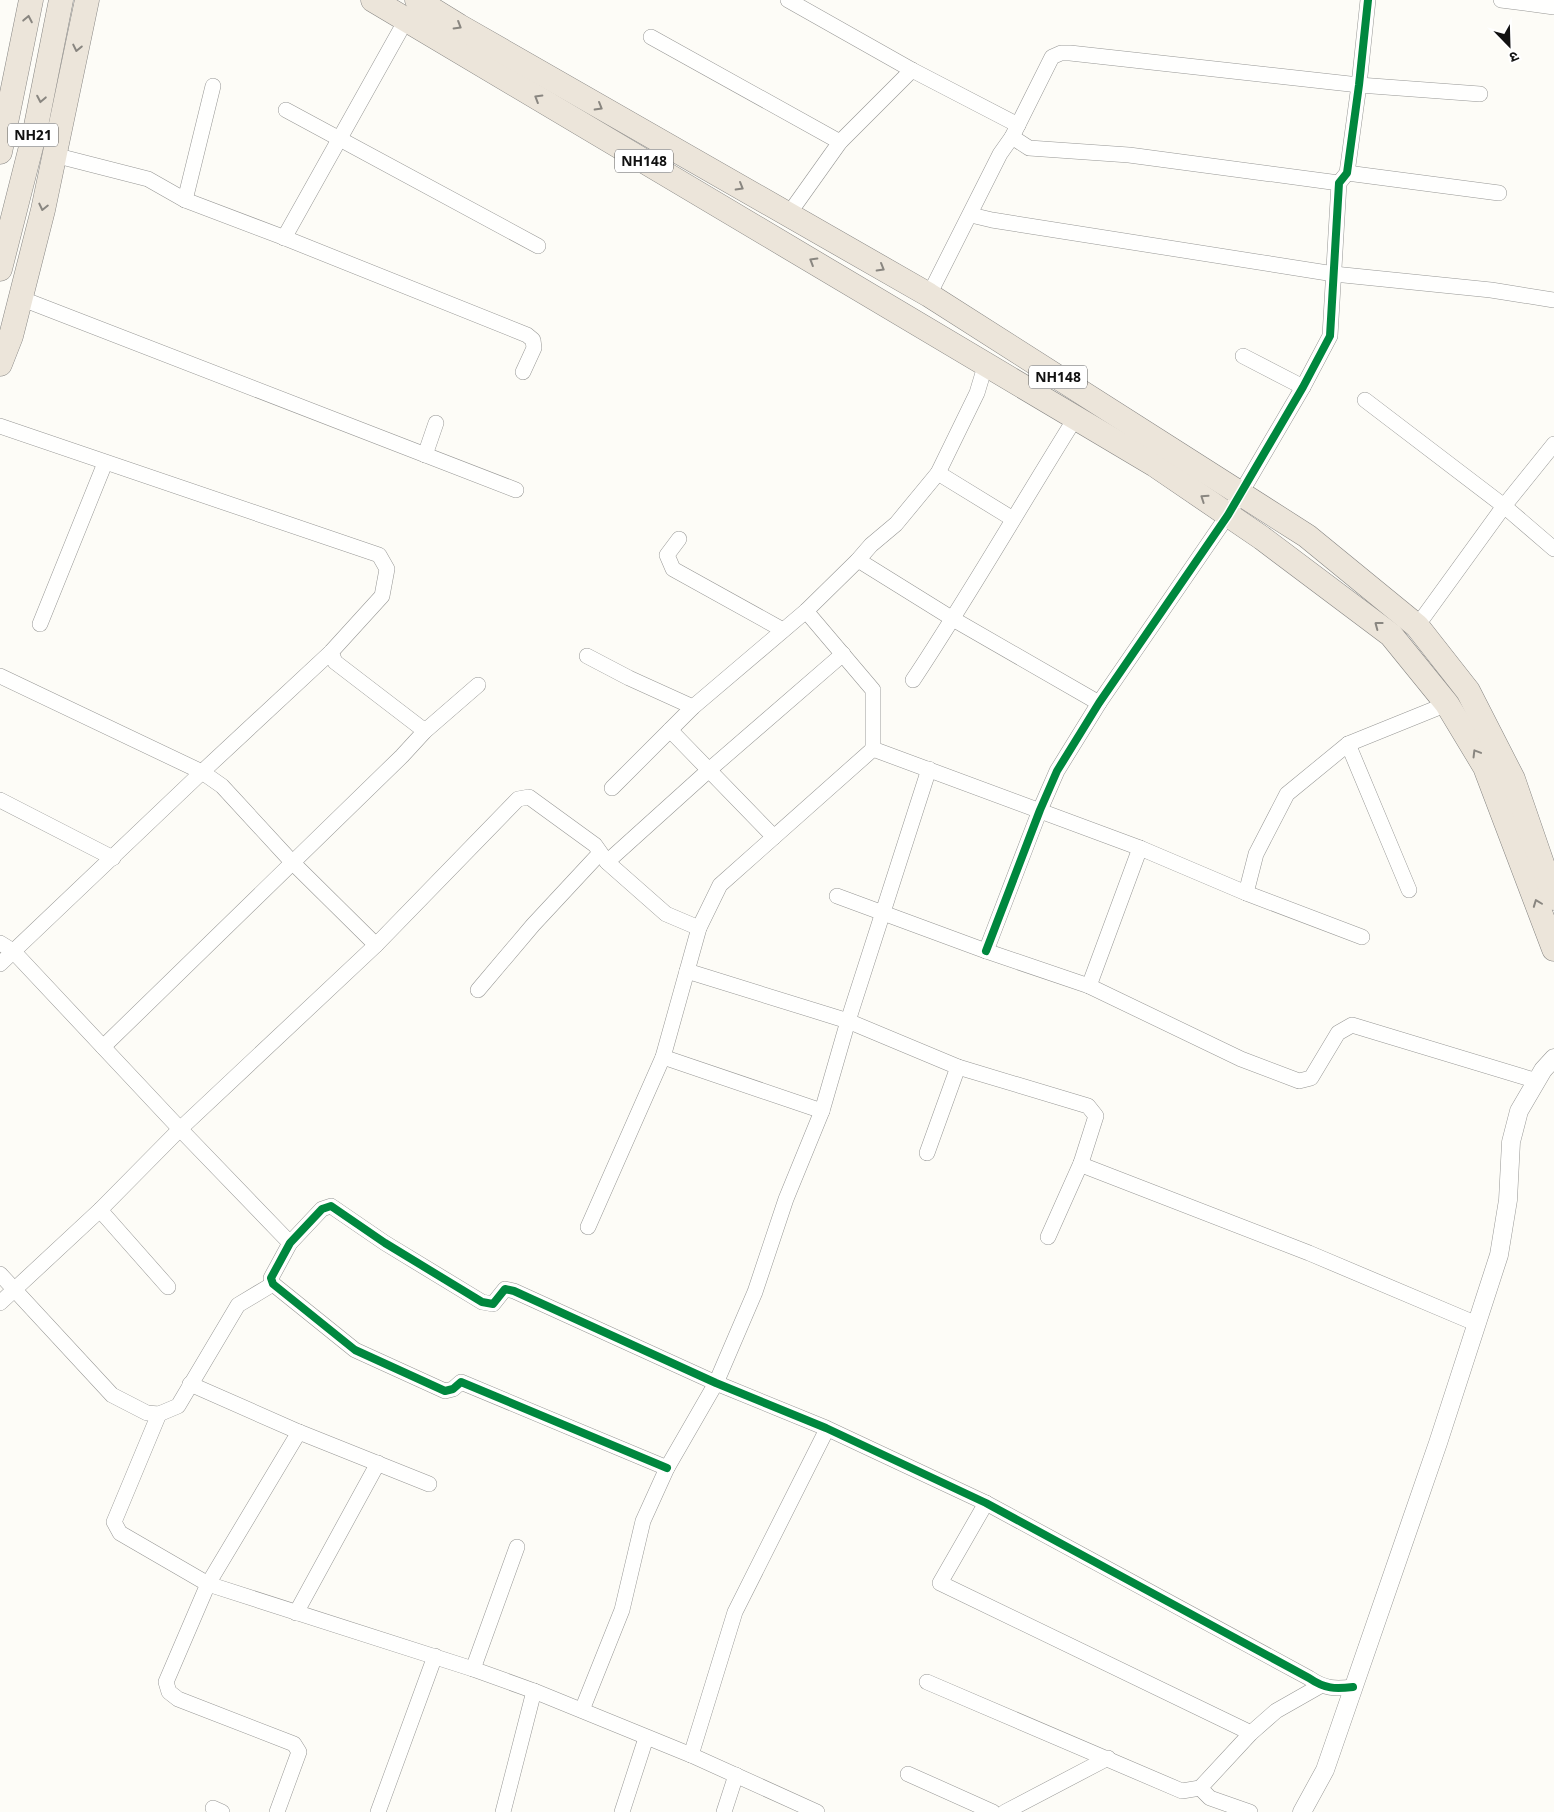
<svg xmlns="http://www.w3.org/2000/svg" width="1554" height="1812" font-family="Georgia,'Noto Sans Devanagari',serif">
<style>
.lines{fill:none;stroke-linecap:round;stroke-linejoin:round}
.minor-casing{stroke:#979795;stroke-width:16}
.tertiary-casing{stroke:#979795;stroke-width:19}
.trunk-casing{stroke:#858482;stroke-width:25}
.minor{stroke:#fffffe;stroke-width:15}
.tertiary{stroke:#fffffe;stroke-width:18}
.trunk{stroke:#ece5da;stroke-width:24}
.cycleway-casing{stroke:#fff;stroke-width:11}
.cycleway{stroke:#00873e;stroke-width:8}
.oneway{stroke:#898680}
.labels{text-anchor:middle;stroke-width:5;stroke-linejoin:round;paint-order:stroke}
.shield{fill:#fff;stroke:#585858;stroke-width:1}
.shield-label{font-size:14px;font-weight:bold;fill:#111}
</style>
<rect width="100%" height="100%" fill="#fdfcf7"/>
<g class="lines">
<defs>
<g id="minor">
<path d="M788 0 912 70 1018 125"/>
<path d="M1501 0 1554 7"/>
<path d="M651 37 840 142"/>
<path d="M286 110 538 246"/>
<path d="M1012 137 1029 148 1129 155 1339 183"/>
<path d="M54 155 148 179 185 200 280 236 527 335 533 340 534 348 523 372"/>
<path d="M1347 173 1499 193"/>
<path d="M185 200 213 86"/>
<path d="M788 215 840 142 912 70"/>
<path d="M971 215 992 220 1334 274 1491 290 1554 300"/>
<path d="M284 238 406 20"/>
<path d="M929 295 1000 154 1012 137 1052 57 1061 53H1070L1359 85 1480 94"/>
<path d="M20 298 516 490"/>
<path d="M1243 356 1303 387"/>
<path d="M1365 400 1504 506 1554 549"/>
<path d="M0 426 379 555 387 569 382 596 331 652 202 772 0 964"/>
<path d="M425 455 436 423"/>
<path d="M938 473 1013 519"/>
<path d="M679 539 667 555 673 569 783 630"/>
<path d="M858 560 953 619 1099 703"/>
<path d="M806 611 873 690V749L1140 848 1246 893 1362 937"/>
<path d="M40 624 105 463"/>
<path d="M1417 626 1504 506 1554 444"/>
<path d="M331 652 335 662 425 731 478 685"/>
<path d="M587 656 629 678 693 707"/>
<path d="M0 676 202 772 222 786 292 862 376 945 518 799 529 797 595 845 607 862 666 914 699 928"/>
<path d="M913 680C970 594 1021 505 1076 417"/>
<path d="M670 730 774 837"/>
<path d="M1348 744 1409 890"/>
<path d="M612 788 693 707 806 611 858 560 871 545 896 524 938 473 977 393 986 363"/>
<path d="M0 800 113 858"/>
<path d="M607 862 709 770 843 654"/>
<path d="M1246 893 1256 854 1287 794 1348 744 1447 704"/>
<path d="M837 896 986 951 1089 986 1241 1059 1299 1081 1311 1078 1338 1033 1352 1025 1537 1081"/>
<path d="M0 943 13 951 180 1129 290 1243"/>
<path d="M986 951 1040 810 1057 771 1099 703 1228 515 1303 387 1330 336 1339 183 1347 173 1359 85 1368 0"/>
<path d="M687 971 848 1021 958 1067 1088 1106 1096 1116 1081 1163 1087 1167 1309 1253 1477 1324"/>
<path d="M1089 986 1140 848"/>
<path d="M478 990 533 925 600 853"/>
<path d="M103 1047 402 756 425 731"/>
<path d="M663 1057 822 1111"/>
<path d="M927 1153 958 1067"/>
<path d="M100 1210 168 1287"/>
<path d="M588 1227 663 1057 699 928 720 885 873 749"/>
<path d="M1048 1237 1081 1163"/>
<path d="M0 1274 112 1395 147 1413 159 1414 178 1406 238 1305 273 1284"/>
<path d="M0 1303 100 1210 180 1129 376 945"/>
<path d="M190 1384 299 1432 429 1484"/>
<path d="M159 1414 114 1522 120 1533 208 1584 473 1669 534 1691 691 1755 817 1812"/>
<path d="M667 1468 461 1382 453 1389 445 1391 355 1350 273 1284 271 1278 290 1243 322 1209 331 1206 385 1243 482 1302 493 1304 505 1289 514 1291 716 1383 826 1428 986 1503 1309 1678C1325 1689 1335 1689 1353 1687"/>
<path d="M986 1503 940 1583 1251 1733"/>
<path d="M296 1613 378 1463"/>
<path d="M473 1669 517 1547"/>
<path d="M927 1682 1182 1791 1200 1788"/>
<path d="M582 1710 622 1610 643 1521 667 1468 716 1383 755 1292 786 1199 822 1111 848 1021 929 769"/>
<path d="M691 1755 735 1612 827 1429"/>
<path d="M908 1774 993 1812"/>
<path d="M213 1808 222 1812"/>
<path d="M277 1812 299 1752 294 1744 178 1699 169 1692 166 1682 208 1584 299 1432"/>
<path d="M378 1812 435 1656"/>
<path d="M503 1812 534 1691"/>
<path d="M622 1812 646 1738"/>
<path d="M724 1812 736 1775"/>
<path d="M1005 1812 1108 1758"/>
<path d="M1250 1812 1210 1798 1200 1788 1251 1733 1276 1711 1320 1686"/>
</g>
<path id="tertiary" d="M1302 1812 1325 1770 1438 1443 1499 1255 1508 1200 1511 1142 1519 1111 1543 1070 1554 1058"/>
<g id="trunk">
<path d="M373 0 1155 465 1262 538 1391 635 1447 704 1485 767 1554 949"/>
<path d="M417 0 459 26 929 295 1307 536 1417 626 1468 691 1513 779 1554 898"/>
<path d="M0 152 31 0"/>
<path d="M0 269 35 131 61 0"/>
<path d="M0 364 11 336 43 210 87 0"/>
</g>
</defs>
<use href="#minor" class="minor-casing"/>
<use href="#tertiary" class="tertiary-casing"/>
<use href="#trunk" class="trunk-casing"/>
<use href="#minor" class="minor"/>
<use href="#tertiary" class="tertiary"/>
<use href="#trunk" class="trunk"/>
<defs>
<g id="cycleway">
<path d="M986 951 1040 810 1057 771 1099 703 1228 515 1303 387 1330 336 1339 183 1347 173 1359 85 1368 0"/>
<path d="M667 1468 461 1382 453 1389 445 1391 355 1350 273 1284 271 1278 290 1243 322 1209 331 1206 385 1243 482 1302 493 1304 505 1289 514 1291 716 1383 826 1428 986 1503 1309 1678C1325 1689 1335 1689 1353 1687"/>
</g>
</defs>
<use href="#cycleway" class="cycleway-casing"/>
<use href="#cycleway" class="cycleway"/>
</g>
<defs><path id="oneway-chevron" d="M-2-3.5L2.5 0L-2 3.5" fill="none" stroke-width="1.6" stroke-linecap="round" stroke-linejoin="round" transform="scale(1.25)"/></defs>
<g class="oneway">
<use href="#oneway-chevron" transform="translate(28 19) rotate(-79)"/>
<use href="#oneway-chevron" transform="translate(458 26) rotate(31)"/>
<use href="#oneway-chevron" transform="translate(77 48) rotate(102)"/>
<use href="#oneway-chevron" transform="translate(538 98) rotate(-149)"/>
<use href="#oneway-chevron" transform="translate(41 99) rotate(101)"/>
<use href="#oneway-chevron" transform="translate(599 107) rotate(30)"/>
<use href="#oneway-chevron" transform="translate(740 187) rotate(30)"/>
<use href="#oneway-chevron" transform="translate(43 207) rotate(103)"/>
<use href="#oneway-chevron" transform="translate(813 261) rotate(-149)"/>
<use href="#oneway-chevron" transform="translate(881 268) rotate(30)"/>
<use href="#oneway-chevron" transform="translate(1204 498) rotate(-146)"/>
<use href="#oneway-chevron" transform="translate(1378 625) rotate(-143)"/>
<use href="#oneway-chevron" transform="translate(1476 753) rotate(-121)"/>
<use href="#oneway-chevron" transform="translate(1537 903) rotate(-111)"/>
</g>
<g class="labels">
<g class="shield">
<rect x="8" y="123.5" width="50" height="23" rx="4"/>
<rect x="615" y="149.5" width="58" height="23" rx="4"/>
<rect x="1029" y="365.5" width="58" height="23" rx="4"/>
</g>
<g class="shield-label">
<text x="33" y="140">NH21</text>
<text x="644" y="166">NH148</text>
<text x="1058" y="382">NH148</text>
</g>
</g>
<g transform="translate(1509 45) rotate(157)" stroke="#ffffff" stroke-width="4" paint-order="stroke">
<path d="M0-4L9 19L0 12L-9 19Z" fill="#111111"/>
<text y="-8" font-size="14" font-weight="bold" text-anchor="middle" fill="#111111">उ</text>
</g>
</svg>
